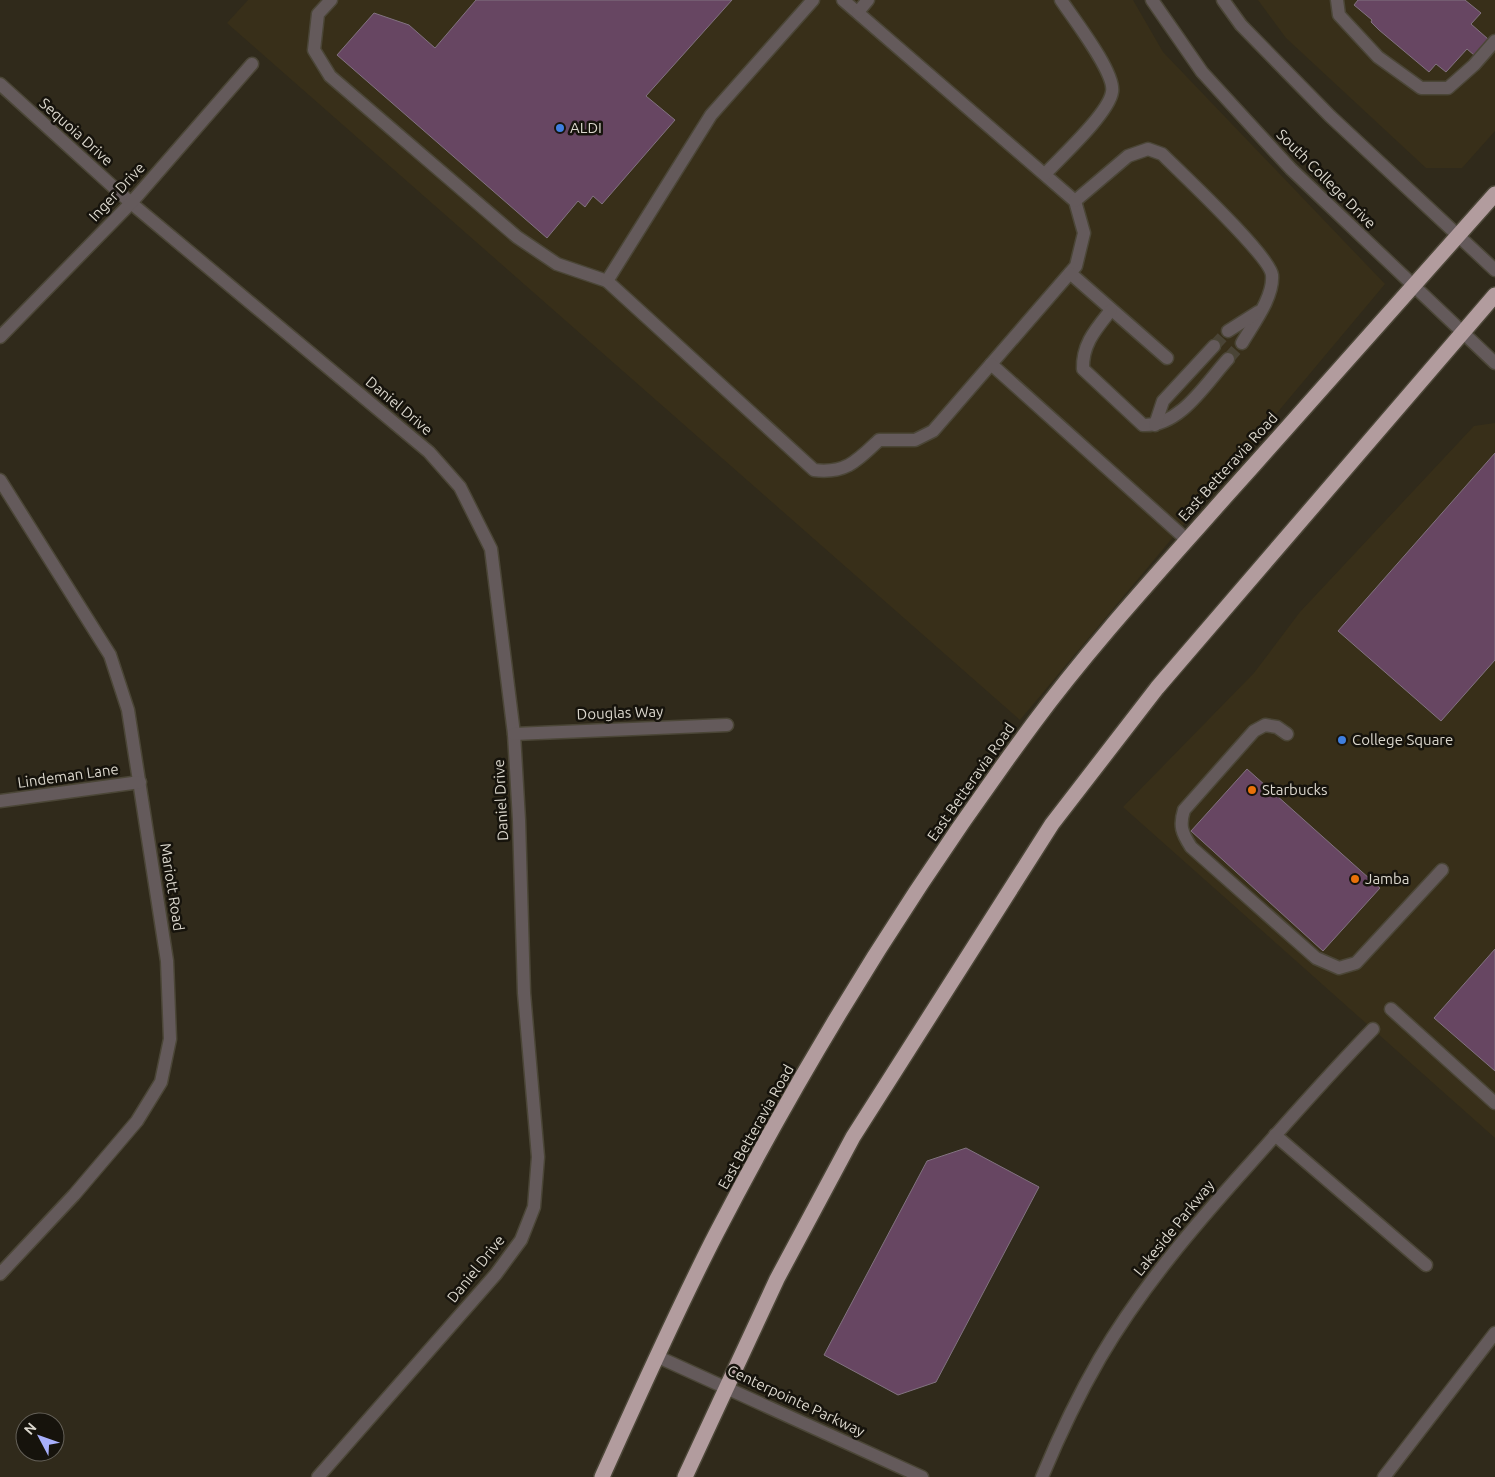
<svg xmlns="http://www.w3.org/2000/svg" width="1495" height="1477" font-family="Ubuntu,sans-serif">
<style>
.built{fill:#382f19}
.building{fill:#674662;stroke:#827380}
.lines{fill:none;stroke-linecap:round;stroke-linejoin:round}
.minor-tunnel{stroke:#4a4436;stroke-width:12;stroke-dasharray:12 6;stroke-linecap:butt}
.minor-casing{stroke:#4b4637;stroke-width:15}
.highway-casing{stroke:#4b4637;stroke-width:18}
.minor{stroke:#645a5b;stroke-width:12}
.highway{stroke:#b29c9e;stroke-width:15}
.shop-dot{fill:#3f7fe0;stroke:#16130c;stroke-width:2}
.food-dot{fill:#e8710a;stroke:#16130c;stroke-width:2}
.labels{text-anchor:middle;stroke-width:5;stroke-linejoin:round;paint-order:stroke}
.poi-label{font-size:15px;fill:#dbd7cd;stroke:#16130c;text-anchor:start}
.street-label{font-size:15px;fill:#dbd7cd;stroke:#16130c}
</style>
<rect width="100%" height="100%" fill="#302a1b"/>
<g class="built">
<path d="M248 0H1133L1163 52 1385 284 1020 720 227 23Z"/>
<path d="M1258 0H1495V131L1462 168H1426L1286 38Z"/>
<path d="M1495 423V1138L1123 807 1254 673 1300 612 1474 426Z"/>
</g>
<g class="building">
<path d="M476 0H732L646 96 675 120 602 204 593 196 585 207 578 201 547 238 337 55 374 13 409 25 435 48Z"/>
<path d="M1358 0H1465L1481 13 1471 24 1488 39 1474 55 1467 49 1446 72 1436 64 1429 72 1379 30 1371 22 1372 20 1354 5Z"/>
<path d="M1495 453V660L1441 721 1338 631Z"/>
<path d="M1247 769 1380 888 1323 951 1191 831Z"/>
<path d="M1495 949V1071L1434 1018Z"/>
<path d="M966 1148 1039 1187 936 1382 898 1395 824 1355 927 1161Z"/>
</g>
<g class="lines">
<g class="minor-tunnel">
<path d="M1214 346 1228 331"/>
<path d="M1228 359 1242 343"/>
</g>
<defs>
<g id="minor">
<path d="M331 0 318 14 314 50 330 76 517 237 557 264 607 281"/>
<path d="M813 0 711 115 607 281 814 470C846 474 858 460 879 440H915L933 431 1076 266 1084 233 1075 201 843 0"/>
<path d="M1152 0 1202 72 1291 169 1495 363"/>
<path d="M1223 0 1241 25 1330 116 1495 270"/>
<path d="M1337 0 1339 15 1378 57 1421 88H1448L1474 65 1495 41"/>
<path d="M858 12 868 0"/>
<path d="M0 84 131 203 429 452 460 487 491 549 514 734 519 820 524 993 538 1157 534 1207 521 1240 496 1274 318 1477"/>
<path d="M1045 174C1061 157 1109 113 1112 92 1116 73 1072 17 1061 0"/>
<path d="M1075 201 1128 156 1148 149 1162 154C1180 172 1270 256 1272 275 1274 297 1253 324 1242 343"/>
<path d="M1070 273 1167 358"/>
<path d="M1111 310C1096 329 1082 344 1083 369L1143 425C1180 427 1206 383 1228 359"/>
<path d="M1228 331 1258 312"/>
<path d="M0 337 131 203 252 64"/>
<path d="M991 364 1187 540"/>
<path d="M1155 425 1163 401 1214 346"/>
<path d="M0 480 110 655 128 710 167 961 170 1039 161 1082 137 1121 74 1195 0 1274"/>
<path d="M514 734 727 725"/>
<path d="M1287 734 1277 727 1265 725 1254 731 1184 810C1179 826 1182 833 1191 847L1316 958 1339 968 1356 963 1442 870"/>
<path d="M0 801 140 782"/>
<path d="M1391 1009 1495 1103"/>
<path d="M1275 1135 1426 1265"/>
<path d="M656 1356 922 1477"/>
<path d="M1042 1477C1059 1436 1078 1396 1100 1358 1141 1288 1194 1226 1248 1166 1289 1120 1330 1073 1373 1029"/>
<path d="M1384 1477 1495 1333"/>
</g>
<g id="highway">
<path d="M602 1477C639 1395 675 1314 716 1234 808 1056 914 885 1033 724 1093 643 1161 570 1227 495 1317 395 1406 294 1495 194"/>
<path d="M685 1477 777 1279 853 1137 1052 824 1157 688 1495 295"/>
</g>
</defs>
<use href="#minor" class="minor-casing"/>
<use href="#highway" class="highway-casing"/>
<use href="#minor" class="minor"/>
<use href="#highway" class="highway"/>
</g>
<g class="shop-dot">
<circle cx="560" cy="128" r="5"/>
<circle cx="1342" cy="740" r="5"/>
</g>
<g class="food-dot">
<circle cx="1252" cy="790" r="5"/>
<circle cx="1355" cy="879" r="5"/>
</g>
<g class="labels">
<g class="poi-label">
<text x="570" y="133">ALDI</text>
<text x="1352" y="745">College Square</text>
<text x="1262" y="795">Starbucks</text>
<text x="1365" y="884">Jamba</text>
</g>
<g class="street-label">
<text transform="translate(76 132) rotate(42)" y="5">Sequoia Drive</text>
<text transform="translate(1326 179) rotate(45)" y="5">South College Drive</text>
<text transform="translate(117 192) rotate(-47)" y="5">Inger Drive</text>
<text transform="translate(399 406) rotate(40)" y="5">Daniel Drive</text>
<text transform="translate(1228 467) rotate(-48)" y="5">East Betteravia Road</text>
<text transform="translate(620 713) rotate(-2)" y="5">Douglas Way</text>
<text transform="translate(68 776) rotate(-8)" y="5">Lindeman Lane</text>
<text transform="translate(971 782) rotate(-55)" y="5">East Betteravia Road</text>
<text transform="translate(501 800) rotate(-93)" y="5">Daniel Drive</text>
<text transform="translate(172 887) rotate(81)" y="5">Mariott Road</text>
<text transform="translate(756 1127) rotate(-61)" y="5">East Betteravia Road</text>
<text transform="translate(1174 1228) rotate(-51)" y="5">Lakeside Parkway</text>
<text transform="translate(476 1269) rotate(-51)" y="5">Daniel Drive</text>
<text transform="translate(796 1401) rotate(25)" y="5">Centerpointe Parkway</text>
</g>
</g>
<g transform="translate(40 1437) rotate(311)"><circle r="24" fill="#16130c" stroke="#656159"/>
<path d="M0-4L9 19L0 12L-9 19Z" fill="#a8b0fc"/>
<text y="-8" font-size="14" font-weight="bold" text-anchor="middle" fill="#dbd7cd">N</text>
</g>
</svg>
